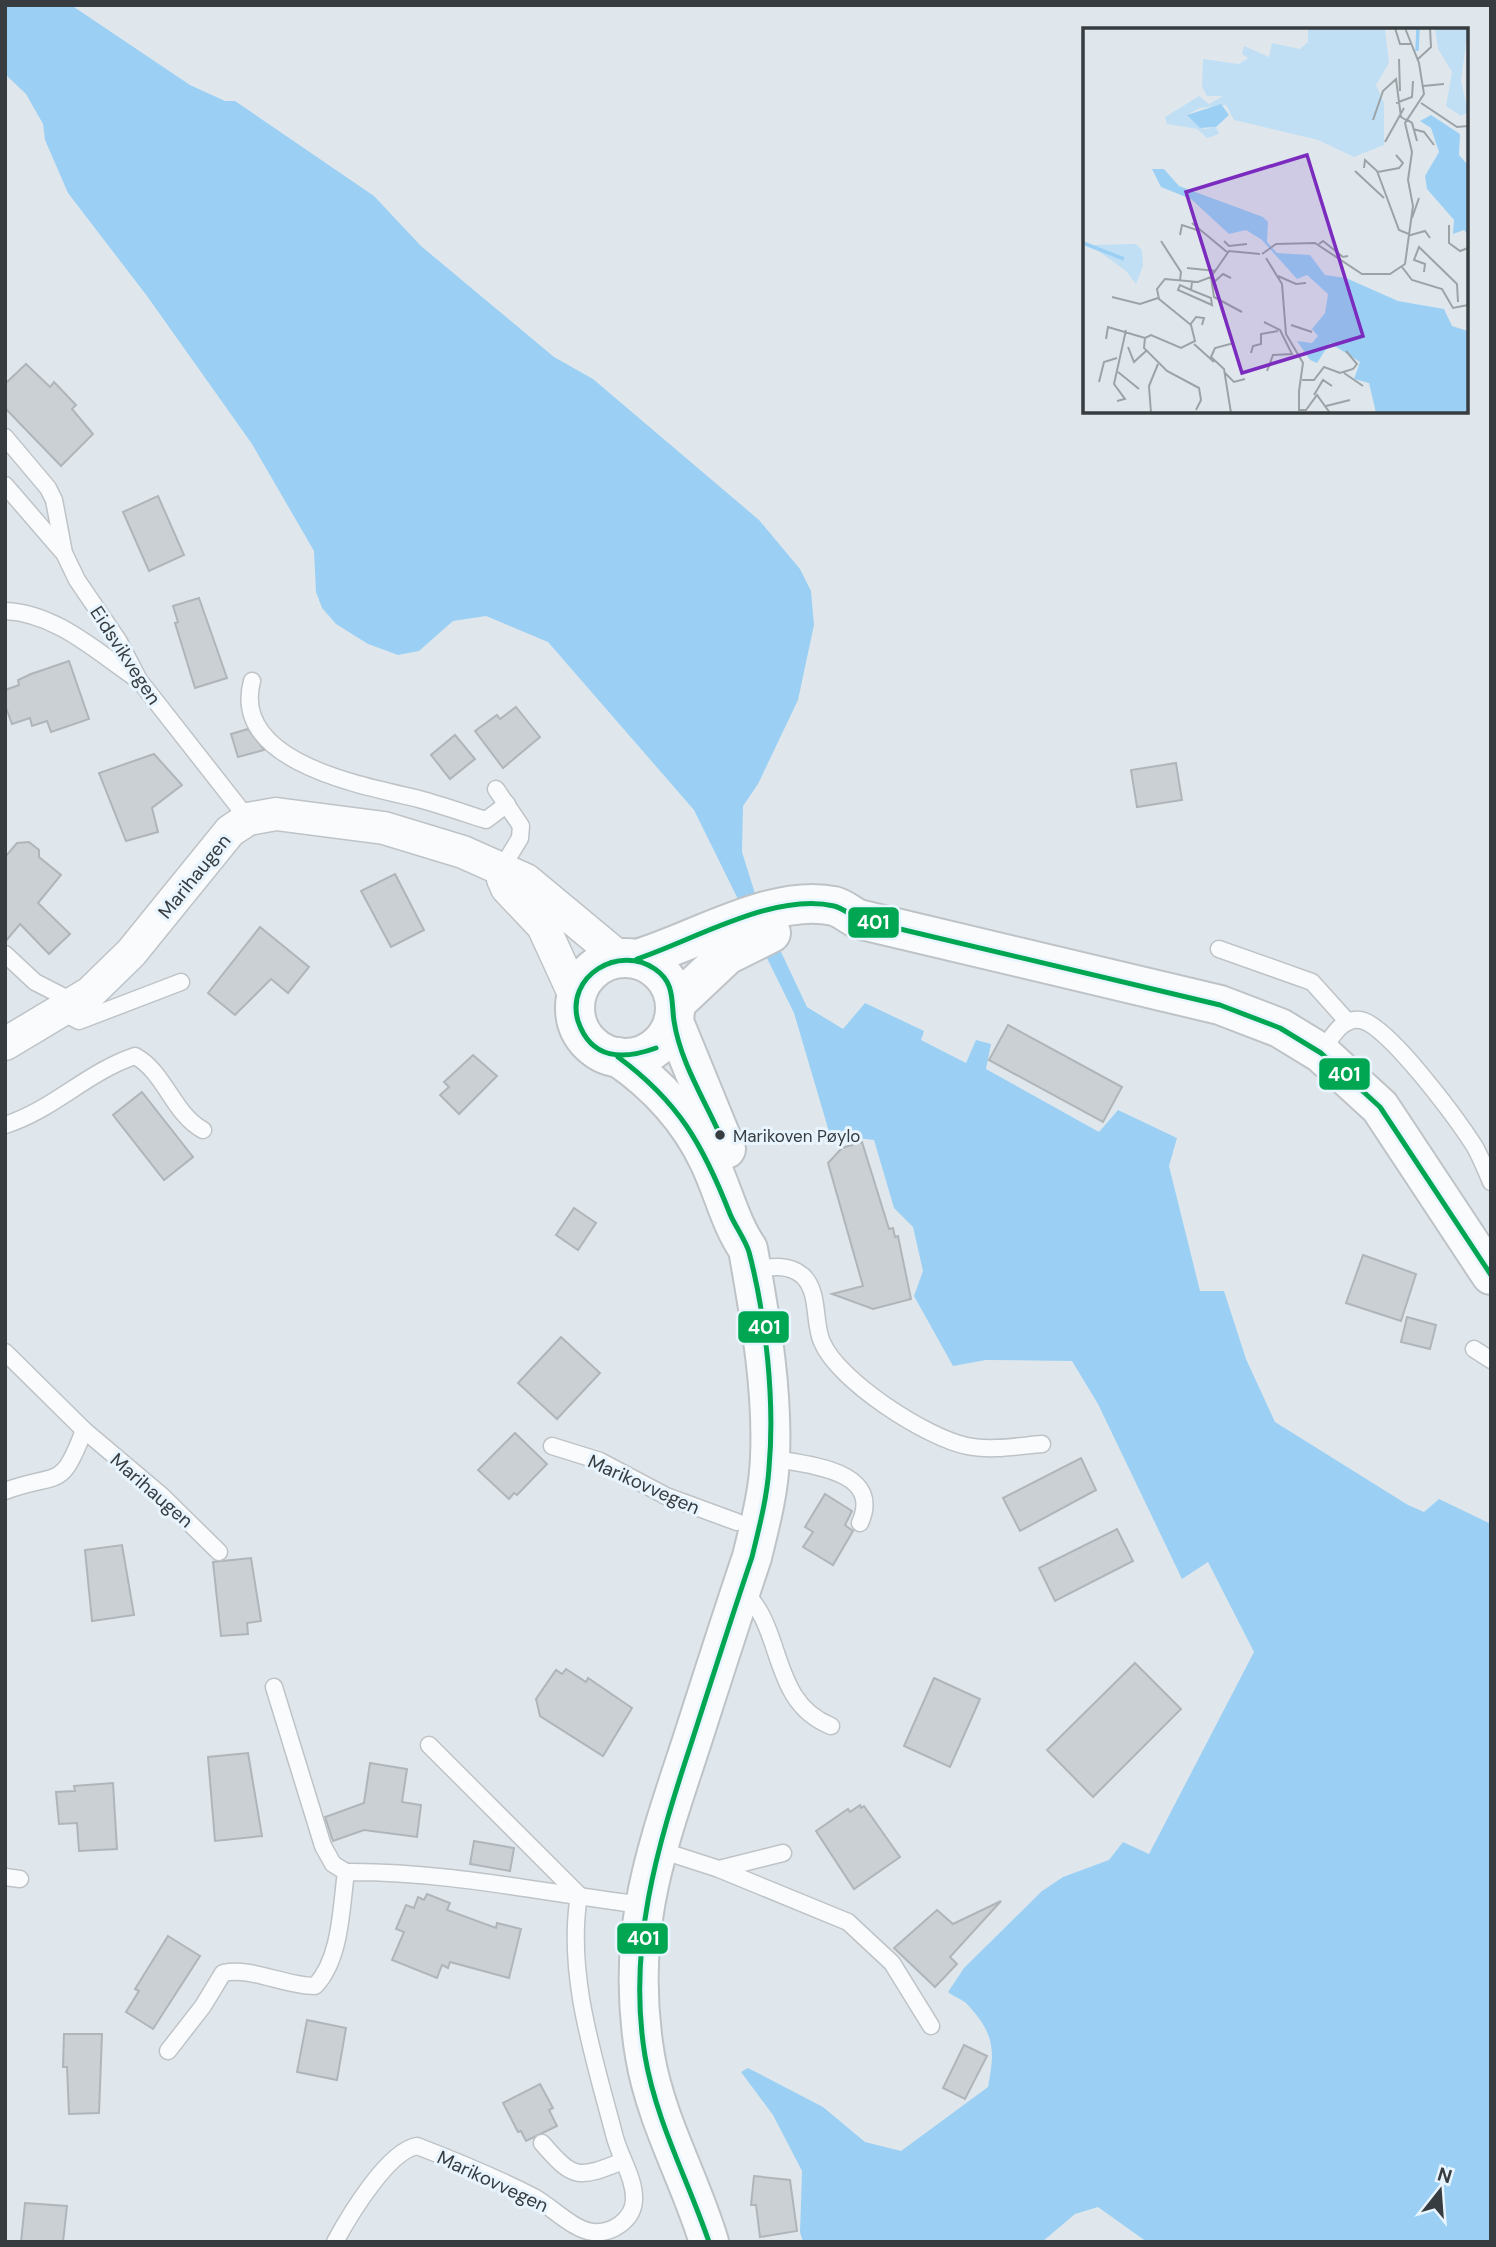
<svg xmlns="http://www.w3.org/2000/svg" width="1496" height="2247" font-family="'DM Sans',sans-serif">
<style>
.water{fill:#9bd0f4}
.building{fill:#cbd0d4;stroke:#b0b5b9;stroke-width:2}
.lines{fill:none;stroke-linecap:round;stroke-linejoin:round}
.service-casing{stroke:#bec3c7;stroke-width:19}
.minor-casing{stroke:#bec3c7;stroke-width:35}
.secondary-casing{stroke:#bec3c7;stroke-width:42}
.service{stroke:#fafbfc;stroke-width:16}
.minor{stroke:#fafbfc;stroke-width:32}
.secondary{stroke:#fafbfc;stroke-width:38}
.bus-1-casing{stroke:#e8f5fe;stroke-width:10}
.bus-1{stroke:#00a651;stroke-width:5}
.bus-dot{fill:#373c40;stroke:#e8f5fe;stroke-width:2.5}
.labels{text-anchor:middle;stroke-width:6;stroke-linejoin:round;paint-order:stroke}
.bus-label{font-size:17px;fill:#373c40;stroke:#e8f5fe;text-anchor:start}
.street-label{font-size:19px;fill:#373c40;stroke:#e8f5fe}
.inset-river{fill:none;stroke:#9bd0f4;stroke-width:3.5}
.inset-road{fill:none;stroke:#9ca3a7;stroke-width:2}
.view{fill:#7b2cbf;fill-opacity:0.15;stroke:#7b2cbf;stroke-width:3.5}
.inset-edge{fill:none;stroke:#373c40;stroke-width:3.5}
.line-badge{stroke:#e8f5fe;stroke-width:2.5}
.badge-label{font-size:19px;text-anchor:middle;font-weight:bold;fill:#fff}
</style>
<rect width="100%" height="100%" fill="#e0e7ec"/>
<path class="water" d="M5 5H71L190 85 225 101H235L374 196 421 246 554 357 593 379 759 520 800 569 811 591 814 625 798 700 758 784 743 806 742 852 758 903 807 1007 843 1029 865 1003 924 1031 921 1040 966 1063 976 1040 991 1044 986 1069 1099 1132 1118 1110 1177 1138 1169 1166 1200 1291H1224L1246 1359 1275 1422 1408 1505 1424 1512 1439 1499 1491 1524V2242H1147L1098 2207 1075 2214 1042 2242H803L800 2232 802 2171 773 2115 741 2072 748 2068 823 2107 865 2142 901 2151 988 2087C995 2050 995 2034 967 2004 962 1999 954 1997 948 1992L964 1968 1042 1891 1063 1877 1109 1860 1123 1842 1149 1854 1254 1652 1208 1562 1182 1579 1098 1404 1072 1361 986 1360 953 1366 914 1296 923 1271 913 1227 894 1208 874 1140 830 1135 794 1013 694 810 548 642 486 616 453 621 419 651 398 655 368 644 336 624 322 608 316 592 314 551 252 444 147 296 68 193 45 140 43 124 26 94 5 74Z"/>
<g class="building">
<path d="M26 364 50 387 54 382 76 405 72 409 93 434 61 466 5 408V384Z"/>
<path d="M158 496 184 555 149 571 123 512Z"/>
<path d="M199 598 227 678 195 688 175 623 178 622 173 606Z"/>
<path d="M69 661 89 719 51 732 47 721 32 726 30 718 12 724 5 705V690L19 685 18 680 31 674Z"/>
<path d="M516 707 540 737 503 768 475 731 497 715 500 719Z"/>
<path d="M248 729 264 750 238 757 231 734Z"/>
<path d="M455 735 475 759 450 779 431 755Z"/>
<path d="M154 754 182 785 152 808 158 832 126 841 99 773Z"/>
<path d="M1176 763 1182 800 1137 807 1131 770Z"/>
<path d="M29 842 39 850V857L61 875 38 903 70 934 49 954 20 924 5 942V857L17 843Z"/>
<path d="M395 874 424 930 391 947 361 891Z"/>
<path d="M260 927 309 967 288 993 271 979 235 1015 208 993Z"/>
<path d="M1008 1025 1122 1087 1103 1122 989 1060Z"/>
<path d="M473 1055 497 1076 459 1114 440 1095 449 1087 444 1082Z"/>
<path d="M142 1092 193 1157 164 1180 113 1115Z"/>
<path d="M862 1142 889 1229 893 1228 895 1237 898 1236 911 1299 873 1309 832 1294 863 1286 828 1163 842 1148Z"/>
<path d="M574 1208 596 1223 578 1250 556 1235Z"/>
<path d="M1363 1255 1416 1274 1401 1321 1346 1303Z"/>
<path d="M1407 1317 1436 1325 1430 1349 1401 1342Z"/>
<path d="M561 1337 600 1373 557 1419 518 1383Z"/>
<path d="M515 1433 547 1464 517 1495 514 1493 509 1499 478 1470Z"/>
<path d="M1081 1458 1096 1490 1020 1531 1003 1498Z"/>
<path d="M825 1494 852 1511 845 1525 853 1531 833 1565 803 1547 813 1532 805 1527Z"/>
<path d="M1117 1529 1133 1561 1055 1601 1039 1568Z"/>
<path d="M122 1545 134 1615 92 1621 85 1550Z"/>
<path d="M251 1558 261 1621 247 1623 248 1634 221 1636 213 1562Z"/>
<path d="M1135 1663 1181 1709 1093 1797 1047 1750Z"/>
<path d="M566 1669 586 1682 588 1678 632 1708 603 1756 540 1716 536 1699 556 1670 562 1674Z"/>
<path d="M934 1678 980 1699 950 1767 904 1746Z"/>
<path d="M248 1753 262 1836 215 1841 208 1757Z"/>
<path d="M370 1763 407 1769 402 1802 421 1805 417 1837 364 1830 333 1841 325 1817 364 1803Z"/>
<path d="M113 1783 117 1849 79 1851 77 1823 59 1824 56 1792 75 1791 74 1786Z"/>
<path d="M860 1805 861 1808 864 1806 900 1857 854 1889 816 1831 848 1809 850 1812Z"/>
<path d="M474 1841 514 1848 510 1871 470 1864Z"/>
<path d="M427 1894 450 1903 447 1910 496 1928 497 1923 521 1929 509 1978 450 1962 448 1968 442 1965 437 1978 392 1960 404 1932 396 1929 406 1905 414 1908 418 1897 424 1900Z"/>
<path d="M1001 1901 950 1957 957 1964 935 1987 894 1948 937 1910 953 1924Z"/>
<path d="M168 1936 200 1956 153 2029 126 2012 139 1991 135 1989Z"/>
<path d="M307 2020 346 2028 337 2080 297 2072Z"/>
<path d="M64 2034H102L99 2113 69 2114 67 2067H63Z"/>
<path d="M964 2045 987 2056 965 2099 943 2088Z"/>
<path d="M540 2084 553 2108 549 2110 557 2126 526 2141 521 2131 518 2132 503 2103Z"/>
<path d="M754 2176 790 2180 797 2231 760 2237 756 2205H751Z"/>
<path d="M25 2203 67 2206 63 2242H21Z"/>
</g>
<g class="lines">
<defs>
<g id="service">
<path d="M5 437 48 488 54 500 64 553 77 580 118 640 139 680 248 819"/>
<path d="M5 485 62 551"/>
<path d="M5 611C56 613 97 652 137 679"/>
<path d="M252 681C230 763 365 786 419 799 441 805 464 813 486 820L507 804"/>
<path d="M496 789 521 826 520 838 500 871"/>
<path d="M1219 949 1312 982 1348 1022"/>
<path d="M5 954 35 982 76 1003"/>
<path d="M60 1011 79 1021 181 982"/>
<path d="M1321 1053C1330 1040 1341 1017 1360 1020 1387 1023 1459 1122 1475 1147 1481 1158 1486 1170 1491 1182"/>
<path d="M5 1125C53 1110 87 1072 135 1056 165 1072 173 1114 203 1130"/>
<path d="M752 1270C769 1267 788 1263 803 1276 820 1293 813 1322 822 1342 838 1381 927 1438 967 1446 991 1451 1018 1446 1042 1444"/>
<path d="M1474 1349 1491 1360"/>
<path d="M5 1352 84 1430 161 1495 219 1552"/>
<path d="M552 1446 600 1461 666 1496 737 1522"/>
<path d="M770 1458C806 1465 884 1469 860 1523"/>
<path d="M5 1491C59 1471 61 1492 84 1430"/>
<path d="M743 1591C785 1628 769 1701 831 1726"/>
<path d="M274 1687 323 1846 333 1864 346 1872"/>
<path d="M657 1849 719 1869 783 1853"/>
<path d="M719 1869 848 1922 892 1963 931 2026"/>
<path d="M5 1877 20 1879"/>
<path d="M168 2051 203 2006 223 1973C253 1967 284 1986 315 1986 341 1959 341 1908 346 1872 446 1871 544 1893 643 1905"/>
<path d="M542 2143C574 2180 578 2179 623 2161"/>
<path d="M335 2242C349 2216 388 2151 417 2146 456 2161 497 2178 534 2197 552 2207 573 2230 593 2232 612 2234 633 2220 634 2200 635 2178 619 2156 614 2134 594 2057 566 1975 579 1895L429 1745"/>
</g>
<g id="minor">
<path d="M503 879 507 888 543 926 576 998"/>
<path d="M5 1044 90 993 131 953 230 831 248 819 276 814 384 828 463 852 526 880 621 959"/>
</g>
<g id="secondary">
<circle cx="625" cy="1008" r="50"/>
<path d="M637 959C695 942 773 893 834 906 842 908 850 915 858 919L1220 1005 1280 1028 1321 1053 1380 1107 1491 1275"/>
<path d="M675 1004 727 955 771 933"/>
<path d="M674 1022 726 1149"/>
<path d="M618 1057C657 1084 688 1117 709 1161 723 1190 730 1223 748 1249 760 1318 773 1387 770 1457 769 1491 760 1524 752 1557 731 1619 711 1682 691 1744 654 1856 625 1935 645 2056 656 2121 690 2179 709 2242"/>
</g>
</defs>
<use href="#service" class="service-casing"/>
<use href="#minor" class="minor-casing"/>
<use href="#secondary" class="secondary-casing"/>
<use href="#service" class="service"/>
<use href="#minor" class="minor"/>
<use href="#secondary" class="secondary"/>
<defs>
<g id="bus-1">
<path d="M637 959C694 940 774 892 834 906 843 908 850 915 858 919L1220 1005 1280 1028 1321 1053 1380 1107 1491 1275"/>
<path d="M656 1048C623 1060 591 1060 578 1021 565 976 619 944 655 969 675 983 671 1000 674 1021 680 1061 704 1099 720 1135"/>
<path d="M618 1057C679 1102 703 1145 730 1214 735 1226 745 1239 749 1252 766 1317 775 1401 769 1468 767 1498 759 1528 752 1557 731 1619 711 1682 691 1744 657 1847 627 1947 645 2056 656 2121 688 2180 709 2242"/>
</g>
</defs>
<use href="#bus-1" class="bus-1-casing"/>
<use href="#bus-1" class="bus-1"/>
</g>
<circle class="bus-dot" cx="720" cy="1135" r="6"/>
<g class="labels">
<g class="bus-label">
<text x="733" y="1142">Marikoven Pøylo</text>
</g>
<g class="street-label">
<text transform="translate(126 655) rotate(57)" y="7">Eidsvikvegen</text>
<text transform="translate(194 876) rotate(-51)" y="7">Marihaugen</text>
<text transform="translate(644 1484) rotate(24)" y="7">Marikovvegen</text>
<text transform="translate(152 1490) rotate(41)" y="7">Marihaugen</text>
<text transform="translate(493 2181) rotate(25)" y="7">Marikovvegen</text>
</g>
</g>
<g transform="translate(1083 28)">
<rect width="385" height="385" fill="#e0e7ec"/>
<path d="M225 0 302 1 306 35 293 57 301 75V117L271 129 235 112 151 92 143 77 117 80 104 87 121 101 133 99 136 106 124 110 114 101 84 96 82 89 116 68 126 76 140 68H124L119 59 120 31 156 36 165 30 159 26 161 18 186 29 189 15 217 21 225 14ZM352 0H385L378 53 385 84 378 88 363 78 369 44 355 21ZM53 216 59 222 60 238 53 256 43 243 7 217Z" fill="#c1dff4"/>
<path d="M138 76 146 87 133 99 117 100 104 87ZM348 87 377 106 376 127 385 137V207L381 202 370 206 371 192 344 161 342 148 356 124 348 100 337 93ZM69 141H81L96 158 180 189 185 194 184 214 194 225 227 227 242 247 263 250 315 273 361 281 369 298 385 303V385H293L286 355 271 351 277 334 247 315 234 335 227 332 214 313 229 315 235 308 229 301 242 285 245 266 224 247 214 251 179 212 163 202 146 206 108 171 78 159Z" fill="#9bd0f4"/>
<path class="inset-river" d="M334 23 335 0M0 215 41 231"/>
<path class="inset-road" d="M312 0 317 16H328M316 31 317 63M335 31 348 19 347 0M340 58 361 56M313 75 329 69 330 53M338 75 374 99 385 98M323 91 329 95 334 113M290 92 300 63 313 51 318 89 323 92M330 101 341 104 351 117M302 114 321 80M281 140 282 132 295 144 316 140 320 135 313 127M272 143 301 170M294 143 316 202 328 207 342 203 347 210M329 190 336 170M109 195 144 224M366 197V215L377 223 385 220M97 207 99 197 114 202M78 213 98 244 97 252M141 213 146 218 164 216M236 216 240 213 260 229 265 228M179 226 193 216 232 215 279 246H307L322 236 330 178 325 152 329 124 322 95 341 66 336 35 322 0M183 230 199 256 203 306 220 335 216 363M319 239 329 252 359 261 370 280 385 277M104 240 133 243M341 244 342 236 331 232 336 219 374 256 375 274M195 248 213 256 223 255M128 249 131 269 159 284M130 255 140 246 148 250M108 262 128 270 129 277 95 262 97 257 108 262 109 254M29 269 57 276 75 270M181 294 197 302 209 326 190 327 184 343M107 297 113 289 121 290 119 297M208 297 229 304M23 311 25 299 62 310M111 316 131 334M45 319 51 334 63 323M168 325 170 318 178 316V306L195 303M35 344 56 361M142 345 151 354 162 351M261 345 280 358M219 352H231L241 339 257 345 270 341 274 336 263 323M16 354 21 334 34 330M216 363V382H223L234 367 247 385M231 367 240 352 249 358M34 373 42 371 31 356 43 302M243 378 267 372M113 382 118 372 116 360 84 343 61 320 62 310 68 307 98 320 112 313 108 297 76 271 74 261 82 251 115 254 128 249 146 223 177 226M68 385 66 358 75 336M148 385 141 341 128 329 132 320 151 315"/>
<path class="view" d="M224 127 280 308 159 345 103 164Z"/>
<rect width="385" height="385" class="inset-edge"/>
</g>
<g class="line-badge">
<rect x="847" y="906" width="53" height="33" rx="7" fill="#00a651"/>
<rect x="1318" y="1057" width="53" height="34" rx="7" fill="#00a651"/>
<rect x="737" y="1310" width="53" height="34" rx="7" fill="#00a651"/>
<rect x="616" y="1922" width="53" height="33" rx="7" fill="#00a651"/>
</g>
<g class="badge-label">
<text x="873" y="929">401</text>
<text x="1344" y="1081">401</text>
<text x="764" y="1334">401</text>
<text x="643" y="1945">401</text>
</g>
<rect width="1496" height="2247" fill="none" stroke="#373c40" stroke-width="14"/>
<g transform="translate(1440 2191) rotate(17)" stroke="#e8f5fe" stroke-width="5" paint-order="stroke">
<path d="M0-5L12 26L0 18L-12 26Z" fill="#373c40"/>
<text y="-10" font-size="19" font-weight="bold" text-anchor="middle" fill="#373c40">N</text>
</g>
</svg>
